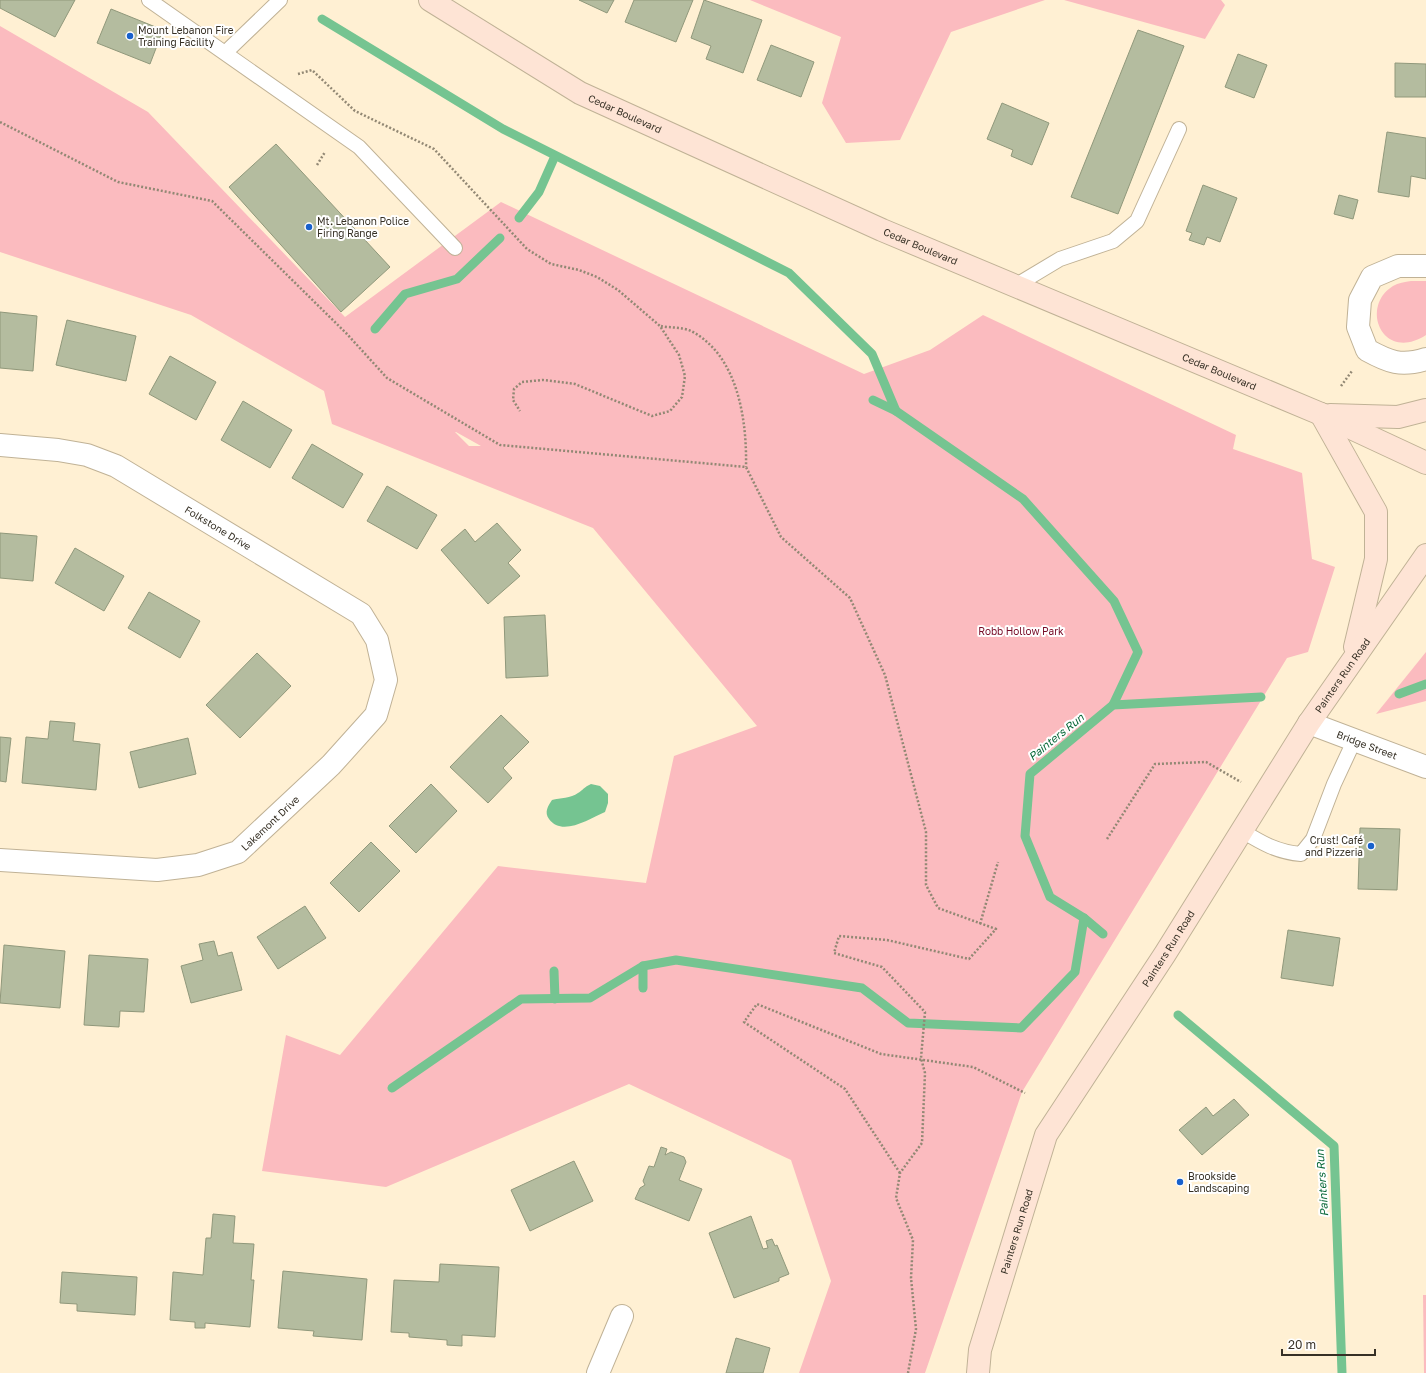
<svg xmlns="http://www.w3.org/2000/svg" width="1426" height="1373" font-family="'Golos Text',sans-serif">
<style>
.green{fill:#fbbbbf;fill-rule:evenodd}
.water{fill:#75c491}
.lines{fill:none;stroke-linecap:round;stroke-linejoin:round}
.stream{stroke:#75c491;stroke-width:9}
.building{fill:#b4bc9f;stroke:#90987b}
.lane-casing{stroke:#c0b296;stroke-width:16}
.street-casing{stroke:#c0b296;stroke-width:24}
.secondary-casing{stroke:#c0b296;stroke-width:24}
.path{stroke:#928874;stroke-width:2.5;stroke-dasharray:2 2;stroke-linecap:butt}
.lane{stroke:#fff;stroke-width:14}
.street{stroke:#fff;stroke-width:22}
.secondary{stroke:#fee4d5;stroke-width:22}
.poi-dot{fill:#1861cc;stroke:#fff;stroke-width:1.5}
.labels{text-anchor:middle;stroke-width:4;stroke-linejoin:round;paint-order:stroke}
.poi-label{font-size:10px;fill:#363025;stroke:#fff;text-anchor:start}
.street-label{font-size:10px;fill:#363025;stroke:#fff}
.park-label{font-size:10px;fill:#760a26;stroke:#fff}
.water-label{font-size:11px;font-style:italic;fill:#0a693a;stroke:#fff}
</style>
<rect width="100%" height="100%" fill="#fff0d3"/>
<g class="green">
<path d="M750 0H1045L951 32 900 140 846 143 822 103 841 37Z"/>
<path d="M1064 0H1221L1225 5 1205 39Z"/>
<path d="M0 26 148 112 345 317 501 202 864 374 930 350 983 315 1236 435 1233 449 1302 473 1312 559 1335 567 1308 652 1287 658 1022 1092 925 1373H799L831 1281 791 1160 629 1084 386 1187 262 1171 286 1035 340 1055 498 866 646 883 674 756 757 726 593 528 332 424 324 391 191 315 0 252ZM455 432H456L481 446H469Z"/>
<path d="M1411 281H1426V335C1383 363 1359 307 1393 286 1398 283 1405 282 1411 281Z"/>
<path d="M1426 652V701L1376 714Z"/>
<path d="M1423 1295H1426V1373H1424Z"/>
</g>
<path class="water" d="M591 784 600 786 608 794V803L605 812C589 819 562 837 549 819 544 812 548 806 552 800 560 798 571 798 578 793 583 790 584 787 591 784Z"/>
<g class="lines">
<g class="stream">
<path d="M322 19 503 129 789 273 872 354 896 411"/>
<path d="M519 218 539 192 555 156"/>
<path d="M375 329 405 294 457 279 500 238"/>
<path d="M873 400 896 411 1023 499 1114 601 1138 652 1113 705"/>
<path d="M1399 694 1426 684"/>
<path d="M1103 934 1084 918 1050 897 1025 836 1030 774 1113 705 1261 697"/>
<path d="M643 966V988"/>
<path d="M554 971 555 999"/>
<path d="M1178 1015 1334 1146 1342 1373"/>
<path d="M392 1088 521 999 590 998 643 966 676 960 862 988 908 1023 1021 1028 1075 972 1084 918"/>
</g>
</g>
<g class="building">
<path d="M0 0H75L55 37 0 8Z"/>
<path d="M579 0H614L607 13Z"/>
<path d="M634 0H693L676 42 625 22Z"/>
<path d="M704 0 762 20 743 73 706 59 711 46 691 38Z"/>
<path d="M111 9 163 30 150 64 97 43Z"/>
<path d="M1138 30 1184 46 1118 214 1071 197Z"/>
<path d="M771 45 814 62 801 97 757 80Z"/>
<path d="M1238 54 1267 65 1254 98 1225 87Z"/>
<path d="M1395 63 1426 64V97H1395Z"/>
<path d="M1002 103 1049 123 1032 165 1011 156 1013 150 987 139Z"/>
<path d="M1387 132 1426 138V179L1411 176 1409 197 1378 192Z"/>
<path d="M276 144 390 267 341 312 229 187Z"/>
<path d="M1203 185 1237 198 1220 242 1207 237 1204 245 1189 240 1192 233 1186 231Z"/>
<path d="M1339 195 1358 200 1353 219 1334 214Z"/>
<path d="M0 312 37 316 33 371 0 368Z"/>
<path d="M67 320 136 336 126 381 56 365Z"/>
<path d="M170 356 216 382 196 420 149 394Z"/>
<path d="M243 401 292 430 270 468 221 440Z"/>
<path d="M312 444 363 474 343 508 292 478Z"/>
<path d="M387 486 437 515 417 549 367 521Z"/>
<path d="M497 523 521 550 508 563 520 576 488 604 441 550 465 529 475 542Z"/>
<path d="M0 533 37 536 33 581 0 578Z"/>
<path d="M75 548 124 576 104 611 55 583Z"/>
<path d="M149 592 200 621 180 658 128 628Z"/>
<path d="M545 615 548 676 506 678 504 617Z"/>
<path d="M257 653 291 686 240 738 206 705Z"/>
<path d="M501 715 529 742 503 768 512 778 488 803 450 767Z"/>
<path d="M50 721 75 723 73 741 100 744 96 790 22 783 26 737 48 739Z"/>
<path d="M0 737 11 738 6 782 0 781Z"/>
<path d="M188 738 196 774 139 788 130 752Z"/>
<path d="M431 784 457 811 416 853 389 826Z"/>
<path d="M1360 828 1400 829 1397 890 1358 889Z"/>
<path d="M371 842 400 871 359 912 330 883Z"/>
<path d="M305 906 326 938 278 969 257 937Z"/>
<path d="M1288 930 1340 938 1333 986 1281 978Z"/>
<path d="M214 941 218 956 232 952 242 990 191 1003 181 966 203 960 199 944Z"/>
<path d="M4 945 65 951 60 1008 0 1003Z"/>
<path d="M89 955 148 959 144 1012 120 1011 119 1027 84 1025Z"/>
<path d="M1234 1099 1249 1115 1202 1155 1179 1130 1206 1107 1213 1116Z"/>
<path d="M661 1147 667 1149 665 1155 671 1152 684 1157 686 1162 679 1180 702 1189 689 1221 635 1199 640 1188 645 1185 643 1181 649 1166 654 1167Z"/>
<path d="M574 1161 593 1201 530 1231 511 1190Z"/>
<path d="M213 1214 235 1216 233 1243 254 1244 251 1280H254L250 1327 205 1323V1328H195V1322L170 1320 173 1272 203 1275 206 1238H211Z"/>
<path d="M751 1216 763 1249 768 1248 766 1241 772 1239 775 1246 777 1245 789 1274 779 1278V1281L734 1298 709 1233Z"/>
<path d="M440 1264 499 1267 495 1337 462 1335V1346L447 1345V1340L409 1337V1333L391 1332 394 1280 439 1282Z"/>
<path d="M283 1271 367 1279 362 1340 313 1336 314 1331 278 1328Z"/>
<path d="M62 1272 137 1277 135 1315 77 1311V1304L60 1303Z"/>
<path d="M736 1338 770 1348 763 1373H726Z"/>
</g>
<g class="lines">
<defs>
<g id="lane">
<path d="M149 0 359 147 455 248"/>
<path d="M226 52 280 0"/>
<path d="M1015 286 1060 259 1113 241 1137 221 1179 129"/>
<path d="M1242 831C1262 843 1277 852 1301 854L1313 839 1334 784 1354 741"/>
</g>
<g id="street">
<path d="M1426 266H1398L1372 277 1360 300 1358 327 1367 350C1389 362 1401 367 1426 359"/>
<path id="s1" d="M0 445 58 450 87 455 116 466 361 614 377 640 386 680 376 715 331 765 238 852 198 865 157 870 0 860"/>
<path id="s2" d="M1309 723 1426 767"/>
<path d="M598 1373 622 1316"/>
</g>
<g id="secondary">
<path id="s3" d="M430 0 580 93 882 230 1321 414 1426 463"/>
<path d="M1321 414 1376 512V559L1355 647"/>
<path d="M1330 415 1398 417 1426 410"/>
<path id="s4" d="M978 1373 980 1350 1046 1135 1165 954 1309 723 1426 555"/>
</g>
</defs>
<use href="#lane" class="lane-casing"/>
<use href="#street" class="street-casing"/>
<use href="#secondary" class="secondary-casing"/>
<g class="path">
<path d="M298 74 312 70 355 111 434 149 527 249 551 264 579 270 597 277 618 290 660 326 679 355 685 376 682 397 670 411 652 416 575 384 543 380 522 382 514 389 513 400 520 411"/>
<path d="M0 122 118 182 212 201 347 334 387 378 500 445 746 467 781 537 850 598 885 675 926 832V885L938 908 996 929 969 959 887 940 839 936 834 953 882 967 925 1012 921 1058 925 1073 922 1143 900 1173 896 1198 913 1240 911 1278 916 1329 908 1373"/>
<path d="M317 165 325 152"/>
<path d="M661 326C670 328 683 327 691 331 738 355 747 420 746 467"/>
<path d="M1341 386 1352 371"/>
<path d="M1107 839 1155 764 1206 762 1241 782"/>
<path d="M980 924 998 862"/>
<path d="M900 1173 845 1089 744 1022 757 1004 881 1054 973 1067 1025 1093"/>
</g>
<use href="#lane" class="lane"/>
<use href="#street" class="street"/>
<use href="#secondary" class="secondary"/>
</g>
<g class="poi-dot">
<circle cx="130" cy="36" r="4"/>
<circle cx="309" cy="227" r="4"/>
<circle cx="1371" cy="846" r="4"/>
<circle cx="1180" cy="1182" r="4"/>
</g>
<g class="labels">
<g class="poi-label">
<text x="138" y="34">Mount Lebanon Fire<tspan x="138" dy="12">Training Facility</tspan></text>
<text x="317" y="225">Mt. Lebanon Police<tspan x="317" dy="12">Firing Range</tspan></text>
<text x="1363" y="844" text-anchor="end">Crust! Café<tspan x="1363" dy="12">and Pizzeria</tspan></text>
<text x="1188" y="1180">Brookside<tspan x="1188" dy="12">Landscaping</tspan></text>
</g>
<g class="street-label">
<text dy="4" stroke="none"><textPath href="#s3" startOffset="226">Cedar Boulevard</textPath></text>
<text dy="4" stroke="none"><textPath href="#s3" startOffset="550">Cedar Boulevard</textPath></text>
<text dy="4" stroke="none"><textPath href="#s3" startOffset="874">Cedar Boulevard</textPath></text>
<text dy="4" stroke="none"><textPath href="#s1" startOffset="238">Folkstone Drive</textPath></text>
<text dy="4" stroke="none"><textPath href="#s4" startOffset="795">Painters Run Road</textPath></text>
<text dy="4" stroke="none"><textPath href="#s2" startOffset="62">Bridge Street</textPath></text>
<text transform="translate(270 823) rotate(-43)" y="4">Lakemont Drive</text>
<text dy="4" stroke="none"><textPath href="#s4" startOffset="471">Painters Run Road</textPath></text>
<text dy="4" stroke="none"><textPath href="#s4" startOffset="147">Painters Run Road</textPath></text>
</g>
<g class="park-label">
<text x="1021" y="635">Robb Hollow Park</text>
</g>
<g class="water-label">
<text transform="translate(1056 737) rotate(-39)" y="4">Painters Run</text>
<text transform="translate(1322 1183) rotate(-94)" y="4">Painters Run</text>
</g>
</g>
<path d="M1282 1349v6h93v-6" fill="none" stroke="#363025" stroke-width="2"/>
<text x="1288" y="1349" font-size="12" fill="#363025" stroke="#ffffff" stroke-width="3" paint-order="stroke">20 m</text>
</svg>
